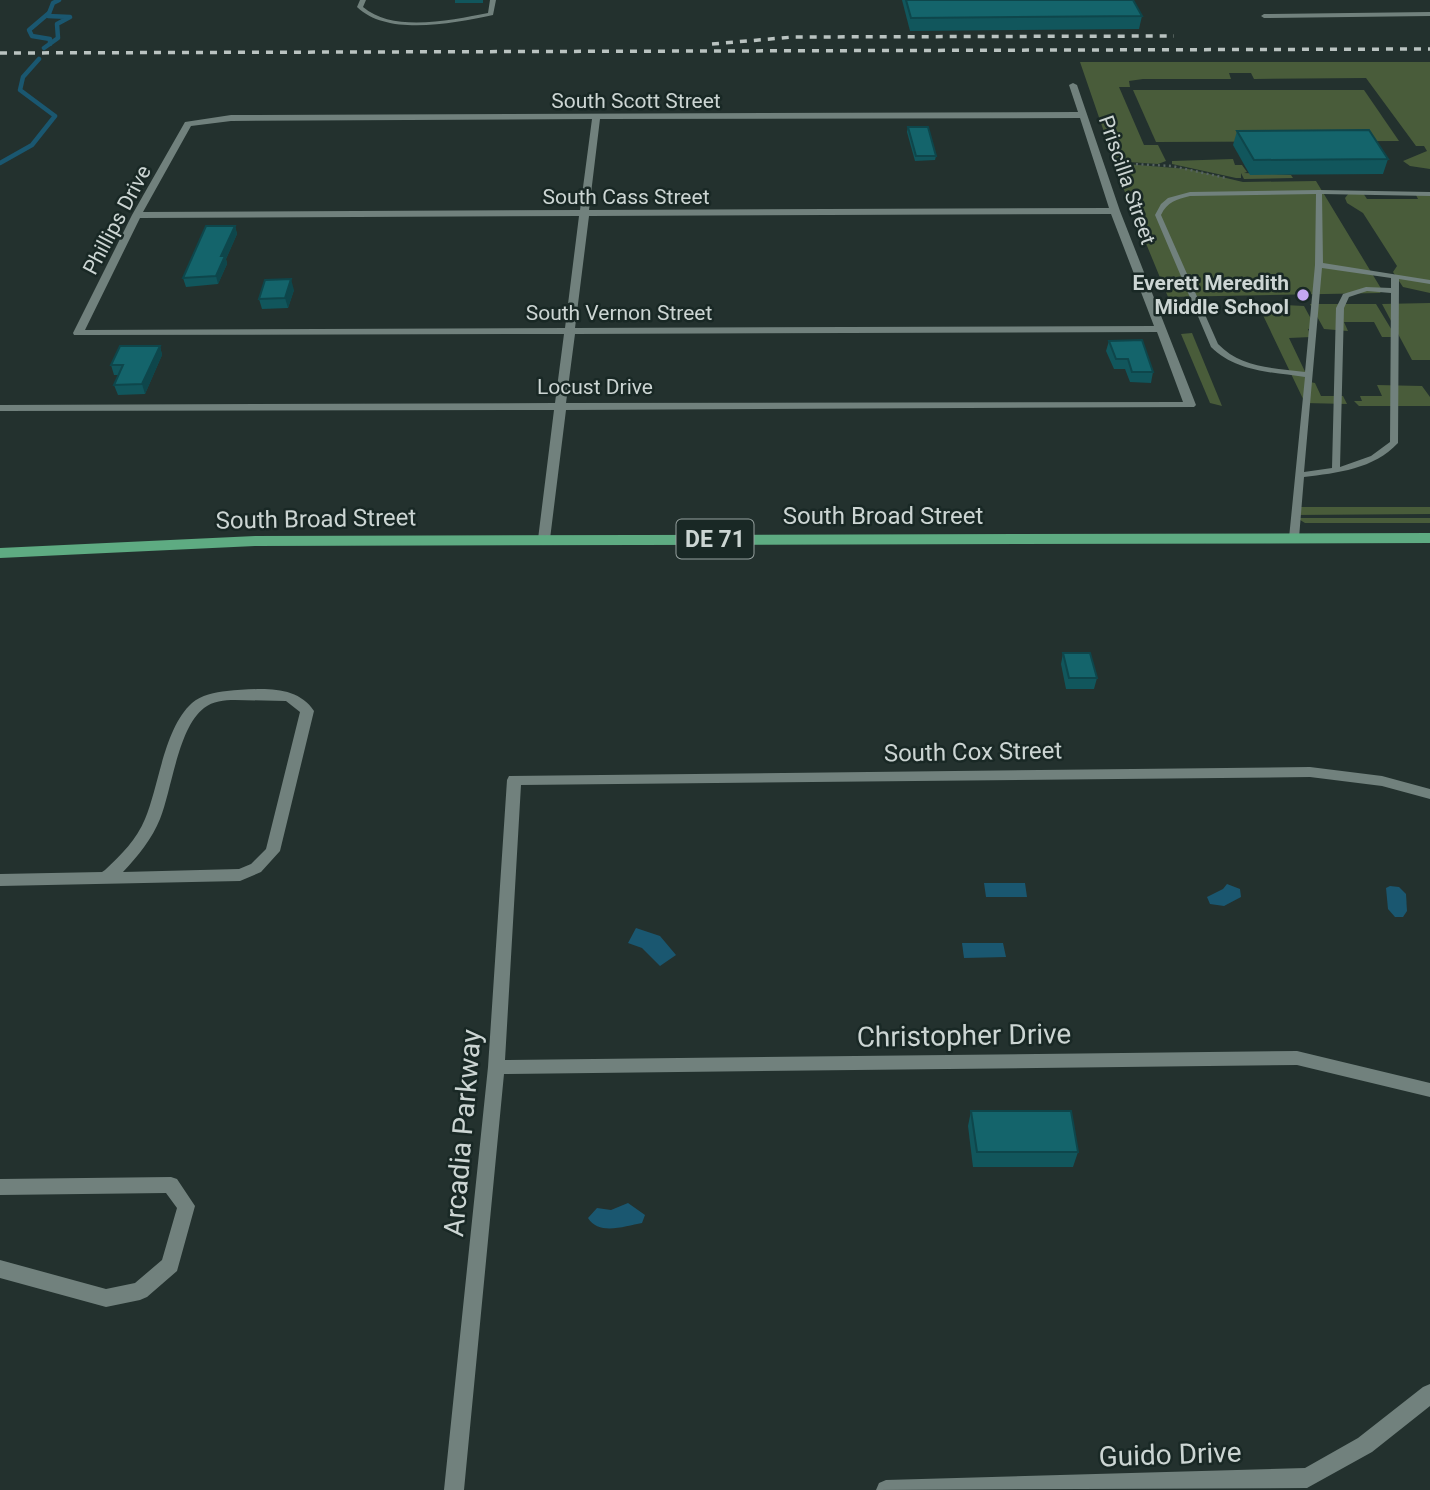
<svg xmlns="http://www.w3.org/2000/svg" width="1430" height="1490" font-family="Roboto,sans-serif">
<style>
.green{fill:#495c3a}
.water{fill:#1a5770}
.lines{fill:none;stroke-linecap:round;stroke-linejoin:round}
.stream{stroke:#1a5770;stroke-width:4.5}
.path{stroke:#576461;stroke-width:2.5;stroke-dasharray:2 3.5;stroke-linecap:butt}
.lane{fill:#71817d;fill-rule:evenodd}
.street{fill:#71817d;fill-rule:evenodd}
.primary{fill:#5eab82;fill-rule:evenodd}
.rail{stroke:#bac3c1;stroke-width:3.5;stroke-dasharray:7 7;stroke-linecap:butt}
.wall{fill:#11565c}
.shaded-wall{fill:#0e464b}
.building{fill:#14646b;stroke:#0e464b;stroke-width:2}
.poi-dot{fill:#c4a7f1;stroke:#192825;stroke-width:2.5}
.labels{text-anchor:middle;stroke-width:5;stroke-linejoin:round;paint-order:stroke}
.far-street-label{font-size:21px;fill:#ccd5d3;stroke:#192825}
.far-poi-label{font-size:21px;font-weight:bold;fill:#ccd5d3;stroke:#192825;text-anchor:end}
.shield{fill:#192825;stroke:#96a19f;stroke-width:2}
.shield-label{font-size:23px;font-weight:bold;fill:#ccd5d3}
.street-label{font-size:24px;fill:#ccd5d3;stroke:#192825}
.near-street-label{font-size:28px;fill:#ccd5d3;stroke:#192825}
</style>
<rect width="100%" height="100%" fill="#23312e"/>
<g class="green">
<path d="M1080 62H1430V169L1410 166 1403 161 1427 151 1424 146H1416L1366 78 1254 79 1251 73H1229L1231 79H1143L1129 81 1130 87H1119L1144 145H1158L1166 161 1158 164 1114 161Z"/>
<path d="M1133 90H1364L1399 141 1156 142Z"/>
<path d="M1233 159 1235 165H1242L1247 172 1244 173 1291 175 1293 178 1244 179 1241 173V178H1236L1172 164V161Z"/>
<path d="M1113 163 1188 169 1243 182 1316 181 1382 290 1380 293 1168 297Z"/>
<path d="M1349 193H1363L1367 199H1418L1415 193H1430V293L1403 287 1393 272 1397 266 1363 213 1347 203 1345 198Z"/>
<path d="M1430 303V360H1412L1382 304Z"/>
<path d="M1265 304 1304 306 1316 328 1308 329 1311 337 1289 338 1310 382 1315 383 1321 396H1343L1347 404 1305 403 1260 309Z"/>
<path d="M1310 304H1376L1396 337H1382L1374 322H1344L1348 331 1324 329Z"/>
<path d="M1192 333 1222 406 1210 403 1181 334Z"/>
<path d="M1377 385 1422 386 1430 397V406H1359L1354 401H1362L1360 396H1382Z"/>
<path d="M1298 507H1430V514L1294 515Z"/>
<path d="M1297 518H1430V523H1305Z"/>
</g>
<g class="water">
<path d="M984 883H1025L1027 897H986Z"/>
<path d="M1227 884 1240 889 1241 897 1224 906 1210 904 1207 897 1223 889Z"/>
<path d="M1390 886 1399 887 1406 894 1407 911 1403 917H1395L1388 909 1386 888Z"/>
<path d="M636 928 660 936 676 955 660 966 642 948 628 943Z"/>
<path d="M962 943H1003L1006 957 964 958Z"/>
<path d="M628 1203 645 1215 642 1223C625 1226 599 1236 588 1218L597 1208 611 1210Z"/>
</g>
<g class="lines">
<g class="stream">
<path d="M49 13 29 30 32 36 50 39V44"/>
<path d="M44 48 58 38 57 24 70 17 48 16 53 3 59 0"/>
<path d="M0 163 32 145 55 116 20 90 23 77 39 59"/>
</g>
<path class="path" d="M1114 163 1172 166 1226 178"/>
<g class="lane">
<path d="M360 0H366L363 7C393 33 452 20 488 13L490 0H496L493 15C454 23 388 37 357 7Z"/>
<path d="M1430 12V16L1264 18 1261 16 1264 14Z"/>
<path d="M1319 190 1430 192V196L1322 194 1323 263 1430 280V284L1399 279 1398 443C1374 469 1337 473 1304 477L1299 538 1294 541 1289 538 1305 377C1272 372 1236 372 1211 347L1155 215 1161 204 1168 198 1190 192ZM1316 194 1315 265 1305 372C1274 368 1241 368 1218 344L1161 215C1167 202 1177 199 1190 196ZM1322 268 1391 278V288L1366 287 1343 294 1336 308 1332 468 1304 472ZM1367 291 1391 293 1390 442 1371 456 1340 467 1344 308 1349 297Z"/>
</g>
<g class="street">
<path d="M1073 83 1077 85 1120 211 1196 405 1194 407 566 410 550 539 544 543 538 539 554 410 0 411V405L555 403 564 334 74 335 73 333 132 215 185 122 231 115 1078 112 1069 85ZM1080 118 1109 208 589 210 600 119ZM592 119 580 210 143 212 191 126 231 121ZM1111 214 1154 326 575 328 589 216ZM579 216 565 328 85 330 140 218ZM1157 332 1183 402 566 403 575 334Z"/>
<path d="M227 691C256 689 296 683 314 711L280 851 261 872 240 881 0 886V874L102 872 105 870C121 855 137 839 145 819 159 786 164 728 192 703 201 695 215 692 227 691ZM235 700 286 701 300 712 266 849 251 864 239 869 123 872C138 856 152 839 160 819 172 789 178 728 204 708 213 701 224 700 235 700Z"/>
<path d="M1310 767 1382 776 1430 789V799L1382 786 1310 777 521 785 505 1060 1297 1051 1430 1083V1097L1297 1065 504 1074 464 1490H444L488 1067 507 780 509 776Z"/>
<path d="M171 1177 177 1179 195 1206 177 1271 147 1297 140 1300 106 1307 0 1278V1260L106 1289 135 1283 162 1260 177 1208 166 1193 0 1195V1179Z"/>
<path d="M1430 1384V1406L1372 1452 1307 1488 876 1490 879 1483 886 1480 1305 1468 1358 1438 1423 1387Z"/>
</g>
<path class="primary" d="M1430 533V543L255 546 0 558V548L255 536Z"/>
<g class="rail">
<path d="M712 44 793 37 1174 36"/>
<path d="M0 53 1430 49"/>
</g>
</g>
<g class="wall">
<rect x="455" y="0" width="28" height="3"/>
<path d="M902 0H1133L1142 16 1139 29 910 31Z"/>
<path d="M908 127 936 156 935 160 915 161 907 132Z"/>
<path d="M1237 131 1388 159 1383 174 1250 175 1233 145Z"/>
<path d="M235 226 237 234 226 259 227 264 218 284 186 287 183 278Z"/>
<path d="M294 290 288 308 262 309 259 299Z"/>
<path d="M1109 341 1153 372 1151 383 1130 382 1125 369H1114L1106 351Z"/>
<path d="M160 346 162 355 145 394 118 395 114 385 119 375H114L111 365Z"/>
<path d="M1063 653 1097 678 1094 689H1066L1061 664Z"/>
<path d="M971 1111 1078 1152 1073 1167H973L968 1126Z"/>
</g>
<g class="shaded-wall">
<path d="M235 226 237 234 226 259 227 264 218 284 216 276 221 256Z"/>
<path d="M291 279 294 290 288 308 285 298Z"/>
<path d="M160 346 162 355 145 394 142 384Z"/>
</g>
<g class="building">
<path d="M906 0H1133L1142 16 911 18Z"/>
<path d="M908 127H928L936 156H916Z"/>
<path d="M1369 130 1388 159 1254 160 1237 131Z"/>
<path d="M206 226H235L221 256H225L216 276 183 278Z"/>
<path d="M291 279 285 298 259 299 265 280Z"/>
<path d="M1142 340 1153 372H1132L1128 359H1116L1109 341Z"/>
<path d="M120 346H160L142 384 114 385 123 365H111Z"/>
<path d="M1063 653H1090L1097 678H1069Z"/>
<path d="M971 1111H1071L1078 1152H977Z"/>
</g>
<circle class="poi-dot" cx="1303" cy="295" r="7"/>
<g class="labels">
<g class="far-street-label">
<text x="636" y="108">South Scott Street</text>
<text transform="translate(1127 180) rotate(71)" y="7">Priscilla Street</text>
<text x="626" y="204">South Cass Street</text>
<text transform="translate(117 220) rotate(-62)" y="7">Phillips Drive</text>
<text x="619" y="320">South Vernon Street</text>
<text x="595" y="394">Locust Drive</text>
</g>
<g class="far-poi-label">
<text x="1289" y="290">Everett Meredith<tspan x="1289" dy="24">Middle School</tspan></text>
</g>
<rect class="shield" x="676.5" y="519.5" width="77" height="39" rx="5"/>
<g class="shield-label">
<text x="715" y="547">DE 71</text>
</g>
<g class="street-label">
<text x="883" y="524">South Broad Street</text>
<text transform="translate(316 519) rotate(-1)" y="8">South Broad Street</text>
<text transform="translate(973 752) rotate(-1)" y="8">South Cox Street</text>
</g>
<g class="near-street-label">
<text transform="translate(964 1035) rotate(-1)" y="10">Christopher Drive</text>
<text transform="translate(462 1133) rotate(-85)" y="10">Arcadia Parkway</text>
<text transform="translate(1170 1454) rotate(-2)" y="10">Guido Drive</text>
</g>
</g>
</svg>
